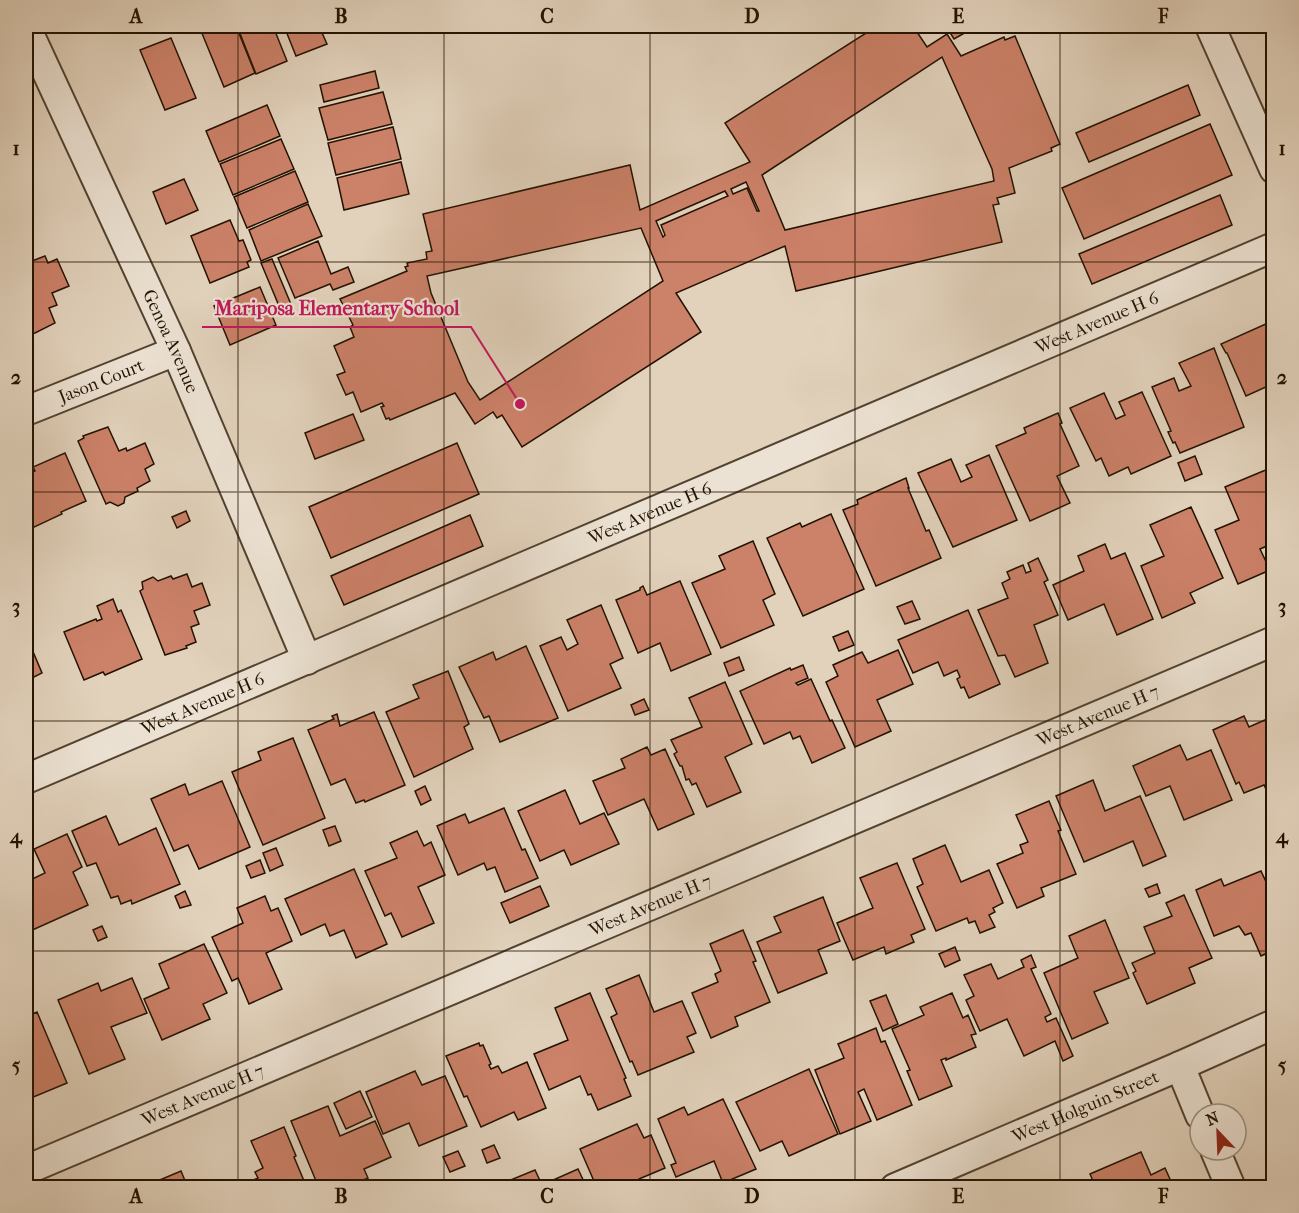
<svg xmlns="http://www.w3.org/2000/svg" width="1299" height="1213" font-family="'IM FELL French Canon',serif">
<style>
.building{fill:#cc8169;stroke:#221201;stroke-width:1.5;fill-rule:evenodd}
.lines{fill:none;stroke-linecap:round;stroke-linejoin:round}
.street-casing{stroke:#524230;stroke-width:32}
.street{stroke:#ece2d3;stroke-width:28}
.grid{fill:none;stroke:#221201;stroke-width:1.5;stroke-opacity:0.55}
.labels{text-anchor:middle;stroke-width:4.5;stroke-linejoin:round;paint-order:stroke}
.street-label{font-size:18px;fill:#221201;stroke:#ece2d3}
.leader{fill:none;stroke:#c2185b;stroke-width:2}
.callout-dot{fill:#c2185b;stroke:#ece2d3;stroke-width:2}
.callout-label{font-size:20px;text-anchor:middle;font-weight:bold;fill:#c2185b;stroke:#ece2d3;stroke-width:4.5;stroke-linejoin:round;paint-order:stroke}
.neatline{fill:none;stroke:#221201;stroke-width:2}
.grid-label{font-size:20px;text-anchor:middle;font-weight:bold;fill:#221201}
</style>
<rect width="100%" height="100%" fill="#e2d2bc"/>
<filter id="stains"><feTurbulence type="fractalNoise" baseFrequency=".00333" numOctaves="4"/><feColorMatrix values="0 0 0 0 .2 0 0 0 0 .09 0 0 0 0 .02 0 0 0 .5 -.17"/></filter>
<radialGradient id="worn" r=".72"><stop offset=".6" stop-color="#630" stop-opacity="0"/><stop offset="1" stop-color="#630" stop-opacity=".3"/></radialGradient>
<g class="building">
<path d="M199 26H236L255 73 224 87Z"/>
<path d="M237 26H273L287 61 256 74Z"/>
<path d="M284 26H319L327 44 296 56Z"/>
<path d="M877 26H913L927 47 947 34 961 56 1004 37 1005 40 1015 36 1060 144 1051 148 1052 151 1009 168 1015 193 997 198 999 204 993 205 1002 242 796 291 785 246 676 293 701 332 522 447 502 415 497 418 493 412 475 424 455 393 390 420 389 418 386 419 381 407 384 406 382 403 361 412 353 392 346 395 337 375 345 372 334 346 354 337 350 327 353 325 340 299 407 271 405 267 408 266 407 263 427 259 426 252 432 251 423 214 630 165 640 210 750 162 725 123ZM942 57 992 169 994 181 785 230 762 175ZM746 182 759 211H757L747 188 733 194 731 189ZM725 191 728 196 661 225 665 235 663 237 656 221ZM641 228 663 281 480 400 468 382 431 293 427 276Z"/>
<path d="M946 26H977L954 39Z"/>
<path d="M171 38 196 98 165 110 140 50Z"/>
<path d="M375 71 379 88 324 102 320 85Z"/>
<path d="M1188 85 1200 115 1089 162 1076 133Z"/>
<path d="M383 92 392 124 328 140 319 108Z"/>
<path d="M267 105 280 136 219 162 206 131Z"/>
<path d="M1210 124 1232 175 1084 239 1062 188Z"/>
<path d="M393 127 401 159 336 175 328 143Z"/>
<path d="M281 139 294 169 233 195 220 164Z"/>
<path d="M401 162 409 194 344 210 337 178Z"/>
<path d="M295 171 308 202 247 228 234 197Z"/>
<path d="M184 179 198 210 166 224 153 192Z"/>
<path d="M1220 195 1232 225 1092 284 1079 254Z"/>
<path d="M308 204 322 236 261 261 249 230Z"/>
<path d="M230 220 239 241 243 240 251 260 247 262 249 267 210 283 191 236Z"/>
<path d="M318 241 331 274 348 267 354 282 333 290 330 284 295 298 278 258Z"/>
<path d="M26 256H30L32 261 45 256 48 263 57 259 69 286 52 293 57 305 49 308 55 323 35 333 26 335Z"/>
<path d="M272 259 293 309 282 313 261 263Z"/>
<path d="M260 287 276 325 230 345 214 306Z"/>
<path d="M1268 323 1271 328 1274 326V398L1268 386 1246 396 1227 353H1226L1221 344Z"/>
<path d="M1214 348 1244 427 1180 453 1175 442 1173 443 1168 432 1171 431 1152 387 1174 378 1179 391 1191 386 1179 363Z"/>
<path d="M1142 392 1171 456 1131 474 1128 467 1109 476 1101 458 1096 461 1070 408 1104 393 1116 419 1125 415 1119 402Z"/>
<path d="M1058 413 1062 423 1060 424 1079 466 1057 476 1070 503 1030 521 996 446 1026 433 1024 428Z"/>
<path d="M353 414 364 440 315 459 305 433Z"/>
<path d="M108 427 119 451 126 448 127 451 145 443 154 464 145 469 150 481 137 488 138 491 125 497 124 503 118 506 110 502 106 504 78 441 84 438 83 436Z"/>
<path d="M457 443 479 494 331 558 309 507Z"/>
<path d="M65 453 86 501 61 512 62 514 30 529 26 518V475L35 471 33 467Z"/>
<path d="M989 455 1017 520 953 547 918 473 951 459 961 482 972 477 966 465Z"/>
<path d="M1195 456 1202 474 1185 481 1178 463Z"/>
<path d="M1268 469 1274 483V543L1260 549 1270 570 1238 584 1215 530 1239 520 1225 487Z"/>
<path d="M906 478 909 488H908L926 531 929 530 941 558 876 586 843 510 858 504 857 500Z"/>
<path d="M1191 507 1223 578 1190 593 1195 603 1162 618 1141 566 1164 556 1150 525Z"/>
<path d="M186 511 190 521 177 528 172 517Z"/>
<path d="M831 514 864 589 803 616 767 538 800 523 802 527Z"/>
<path d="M470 515 483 546 344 605 331 576Z"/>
<path d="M753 541 775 594 763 600 774 625 721 648 692 583 725 569 719 556Z"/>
<path d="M1105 544 1111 559 1125 553 1153 619 1117 635 1104 604 1068 620 1053 585 1084 571 1078 556Z"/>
<path d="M1038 558 1048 580 1044 582 1058 615 1034 625 1048 663 1015 677 1005 655 998 656 978 610 1008 598 1002 583 1010 579 1007 572 1023 565 1026 573 1031 571 1028 563Z"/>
<path d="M187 574 192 587 202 583 210 605 194 611 199 624 191 627 196 642 186 646 187 648 165 655 140 591 143 589 142 582 153 577 158 581 171 576 173 579Z"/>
<path d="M680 581 711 654 671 671 660 643 638 653 616 600 640 590V588L643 586 647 595Z"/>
<path d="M113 599 118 612 121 610 142 659 105 675 103 672 84 680 64 632 96 619 97 621 102 619 97 606Z"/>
<path d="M912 601 920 619 905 624 897 607Z"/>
<path d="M601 605 623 658 610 664 621 688 568 711 540 646 561 637 567 650 578 644 567 620Z"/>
<path d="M968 610 1000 684 969 698 964 687 961 688 957 679 960 677 957 670 944 676 938 662 913 673 898 640Z"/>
<path d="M848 631 854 645 839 651 833 637Z"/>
<path d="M26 635 42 673 26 681Z"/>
<path d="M526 646 558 718 500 742 489 716 484 718 459 667 493 652 496 660Z"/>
<path d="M898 650 913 684 877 700 891 731 855 747 826 682 838 676 833 665 862 652 868 663Z"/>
<path d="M739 657 744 670 729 676 724 663Z"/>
<path d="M803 665 808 678 796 683 798 685 811 679 830 721 832 720 845 748 812 763 800 736 793 739 790 732 764 744 740 691 790 668 791 670Z"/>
<path d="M448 671 469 724 464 727 473 749 414 777 386 712 419 698 413 685Z"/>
<path d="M725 682 752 744 725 757 741 792 707 807 696 783 692 785 689 779 686 780 682 766H680L674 754 677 752 671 740 702 727 689 698Z"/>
<path d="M644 699 649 710 635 715 631 705Z"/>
<path d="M374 712 405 785 365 802 364 800 356 803 345 779 331 785 308 730 334 719 332 716 337 714 340 726Z"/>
<path d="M1244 716 1249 727 1274 716V801L1272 802 1264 785 1244 793 1239 782 1236 784 1213 730Z"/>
<path d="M293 738 325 818 263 845 232 772 261 760 258 752Z"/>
<path d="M1180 745 1187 760 1211 750 1232 800 1184 820 1170 786 1146 796 1133 766Z"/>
<path d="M647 747 651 755 665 749 694 814 658 830 644 799 608 815 593 781 625 768 621 759Z"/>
<path d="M1093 780 1105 811 1140 796 1166 856 1143 866 1133 841 1084 862 1056 796Z"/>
<path d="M222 781 250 847 199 869 188 845 174 851 151 799 185 784 189 795Z"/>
<path d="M425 786 431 800 421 805 415 791Z"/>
<path d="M565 790 580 824 604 813 619 844 571 865 564 850 540 861 518 811Z"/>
<path d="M1049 801 1061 830 1058 831 1076 874 1041 888 1044 896 1017 908 997 864 1023 853 1020 845 1028 842 1016 815Z"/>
<path d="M504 808 522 850 525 849 538 878 505 892 495 867 487 870 484 863 458 875 437 826 465 814 469 823Z"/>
<path d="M106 816 119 845 156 828 180 884 132 904 131 900 121 904 118 896 111 898 96 863 87 866 72 831Z"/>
<path d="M335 826 341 841 329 846 323 830Z"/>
<path d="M417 831 424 846 431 842 445 875 418 887 434 923 402 937 391 913 385 916 365 871 397 858 390 843Z"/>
<path d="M67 834 82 867 73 872 88 905 28 932 26 927V882L45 873 34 849Z"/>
<path d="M945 845 961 882 989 870 1003 903 993 908 995 912 989 915 995 927 980 933 975 921 969 923 967 918 936 931 917 887 923 884 913 859Z"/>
<path d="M276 848 283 865 270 871 263 853Z"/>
<path d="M260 860 265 873 251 878 246 866Z"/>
<path d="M897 863 925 929 911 935 914 942 886 954 884 947 853 960 837 923 873 908 860 878Z"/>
<path d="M354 869 387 944 356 958 344 930 330 936 325 924 301 935 285 899Z"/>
<path d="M1261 871 1274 899V950L1261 956 1251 933 1245 935 1239 926 1214 936 1196 890 1221 879 1224 886Z"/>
<path d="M1157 884 1160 893 1149 897 1145 889Z"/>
<path d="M540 886 549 906 510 923 501 903Z"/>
<path d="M185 891 191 905 180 908 175 896Z"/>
<path d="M1184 895 1212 958 1189 968 1195 983 1147 1004 1133 973 1136 971 1132 963 1155 953 1144 927 1172 916 1166 903Z"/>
<path d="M265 896 271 911 278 908 292 941 266 953 282 989 249 1004 238 978 232 981 212 937 243 923 237 908Z"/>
<path d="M823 897 840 941 818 950 827 973 778 993 757 942 781 932 774 917Z"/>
<path d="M1105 920 1129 978 1094 992 1108 1023 1072 1039 1044 973 1078 958 1069 936Z"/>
<path d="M102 926 107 937 98 941 93 930Z"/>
<path d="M743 930 756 961 753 962 770 1002 735 1017 738 1026 711 1038 692 993 718 982 715 974 721 971 710 944Z"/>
<path d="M204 944 227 993 203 1004 210 1019 162 1040 144 999 169 988 159 964Z"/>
<path d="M955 947 960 960 945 967 939 954Z"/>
<path d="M1031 955 1036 967 1031 969 1051 1014 1045 1017 1047 1022 1056 1018 1073 1056 1063 1061 1055 1041 1024 1056 1007 1019 980 1031 966 1000 974 996 964 975 991 964 998 979 1024 967 1021 960Z"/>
<path d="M639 975 654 1012 682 1001 696 1033 687 1037 694 1052 638 1075 632 1061 630 1062 611 1017 617 1014 606 989Z"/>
<path d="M132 978 147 1013 111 1027 125 1059 89 1074 58 1000 98 983 101 991Z"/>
<path d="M590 993 626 1078 624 1079 631 1096 598 1110 591 1094 588 1095 580 1076 549 1090 534 1054 568 1040 555 1008Z"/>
<path d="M952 993 963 1018 968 1015 976 1034 971 1035 976 1047 946 1060V1058L941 1060 952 1086 919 1100 907 1071 910 1070 892 1029 924 1015 920 1007Z"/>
<path d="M886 995 898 1024 883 1031 870 1001Z"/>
<path d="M26 1007 30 1015 37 1012 67 1083 31 1098 26 1085Z"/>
<path d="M876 1028 881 1042 885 1041 912 1105 877 1120 864 1089 858 1092 871 1121 840 1134 815 1070 844 1058 838 1044Z"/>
<path d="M479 1043 480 1046 483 1045 491 1064 489 1065 491 1069 498 1066 502 1073 527 1062 546 1108 518 1120 514 1112 481 1127 467 1096 464 1097 446 1056Z"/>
<path d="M809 1069 838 1134 789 1156 782 1141 760 1151 736 1102Z"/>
<path d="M415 1071 422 1085 445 1076 467 1126 419 1146 409 1123 383 1134 366 1092Z"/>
<path d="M360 1091 372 1117 346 1129 334 1103Z"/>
<path d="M723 1099 756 1169 723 1183 714 1161 676 1177 671 1165 676 1163 658 1119 684 1107 688 1115Z"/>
<path d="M328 1106 340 1136 375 1121 391 1157 364 1169 368 1178 344 1188H319L291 1121Z"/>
<path d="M637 1124 644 1138 651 1135 665 1168 639 1179 642 1188H597L580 1149Z"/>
<path d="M284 1127 296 1156 294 1157 307 1188H236L258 1178 255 1172 263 1168 251 1141Z"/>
<path d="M494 1145 500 1158 487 1163 482 1150Z"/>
<path d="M458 1151 465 1166 450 1172 443 1157Z"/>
<path d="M1141 1152 1151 1175 1165 1168 1174 1188H1096L1090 1174Z"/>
<path d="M578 1169 587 1188H511L508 1181 535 1170 542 1185Z"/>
<path d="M181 1171 188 1188H149L148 1185Z"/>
</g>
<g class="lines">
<defs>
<g id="street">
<path d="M1210 26 1274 169"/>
<path id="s1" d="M26 27 176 351 307 660"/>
<path id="s2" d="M26 411 176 351"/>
<path id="s3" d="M26 779 1274 247"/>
<path d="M1180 1066 1200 1115"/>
<path d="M1215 1150 1231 1188"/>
<path id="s4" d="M26 1170 1274 641"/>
<path id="s5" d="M895 1188 1180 1066 1274 1024"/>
</g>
</defs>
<use href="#street" class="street-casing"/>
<use href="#street" class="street"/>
</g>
<path class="grid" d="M238 26V1188M444 26V1188M650 26V1188M855 26V1188M1060 26V1188M26 262H1274M26 492H1274M26 721H1274M26 951H1274"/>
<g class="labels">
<g class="street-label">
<text dy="6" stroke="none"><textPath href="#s3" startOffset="1164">West Avenue H 6</textPath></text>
<text dy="6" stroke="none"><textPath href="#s1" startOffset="346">Genoa Avenue</textPath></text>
<text dy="6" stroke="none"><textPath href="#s2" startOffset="81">Jason Court</textPath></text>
<text dy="6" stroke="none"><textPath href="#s3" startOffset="678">West Avenue H 6</textPath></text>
<text dy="6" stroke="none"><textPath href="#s3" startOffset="192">West Avenue H 6</textPath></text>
<text dy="6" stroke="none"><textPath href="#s4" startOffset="1164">West Avenue H 7</textPath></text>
<text dy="6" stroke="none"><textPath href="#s4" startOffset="678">West Avenue H 7</textPath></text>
<text dy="6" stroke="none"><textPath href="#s4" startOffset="192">West Avenue H 7</textPath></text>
<text dy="6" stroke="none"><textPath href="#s5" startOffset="207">West Holguin Street</textPath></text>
</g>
</g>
<path class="leader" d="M520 404L471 327H202"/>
<circle class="callout-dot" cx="520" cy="404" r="6"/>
<g class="callout-label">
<text x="337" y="315">Mariposa Elementary School</text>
</g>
<rect width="1299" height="1213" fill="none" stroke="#e2d2bc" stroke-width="66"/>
<g transform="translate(1218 1132) rotate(337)"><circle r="28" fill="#ece2d3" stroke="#9b8f7f" stroke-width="1.5"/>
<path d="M0-4.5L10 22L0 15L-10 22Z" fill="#8f2418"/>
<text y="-9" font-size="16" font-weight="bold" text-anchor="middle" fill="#221201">N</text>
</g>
<rect x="33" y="33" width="1233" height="1147" class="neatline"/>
<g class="grid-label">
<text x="136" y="23">A</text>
<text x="341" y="23">B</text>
<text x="547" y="23">C</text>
<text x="752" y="23">D</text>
<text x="958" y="23">E</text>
<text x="1163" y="23">F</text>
<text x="16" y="155">1</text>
<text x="1282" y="155">1</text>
<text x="16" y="384">2</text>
<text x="1282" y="384">2</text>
<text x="16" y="613">3</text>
<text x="1282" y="613">3</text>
<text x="16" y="843">4</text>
<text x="1282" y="843">4</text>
<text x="16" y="1072">5</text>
<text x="1282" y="1072">5</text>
<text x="136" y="1203">A</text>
<text x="341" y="1203">B</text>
<text x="547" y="1203">C</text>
<text x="752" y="1203">D</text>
<text x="958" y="1203">E</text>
<text x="1163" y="1203">F</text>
</g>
<rect width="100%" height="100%" filter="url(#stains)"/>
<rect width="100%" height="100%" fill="url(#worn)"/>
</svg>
